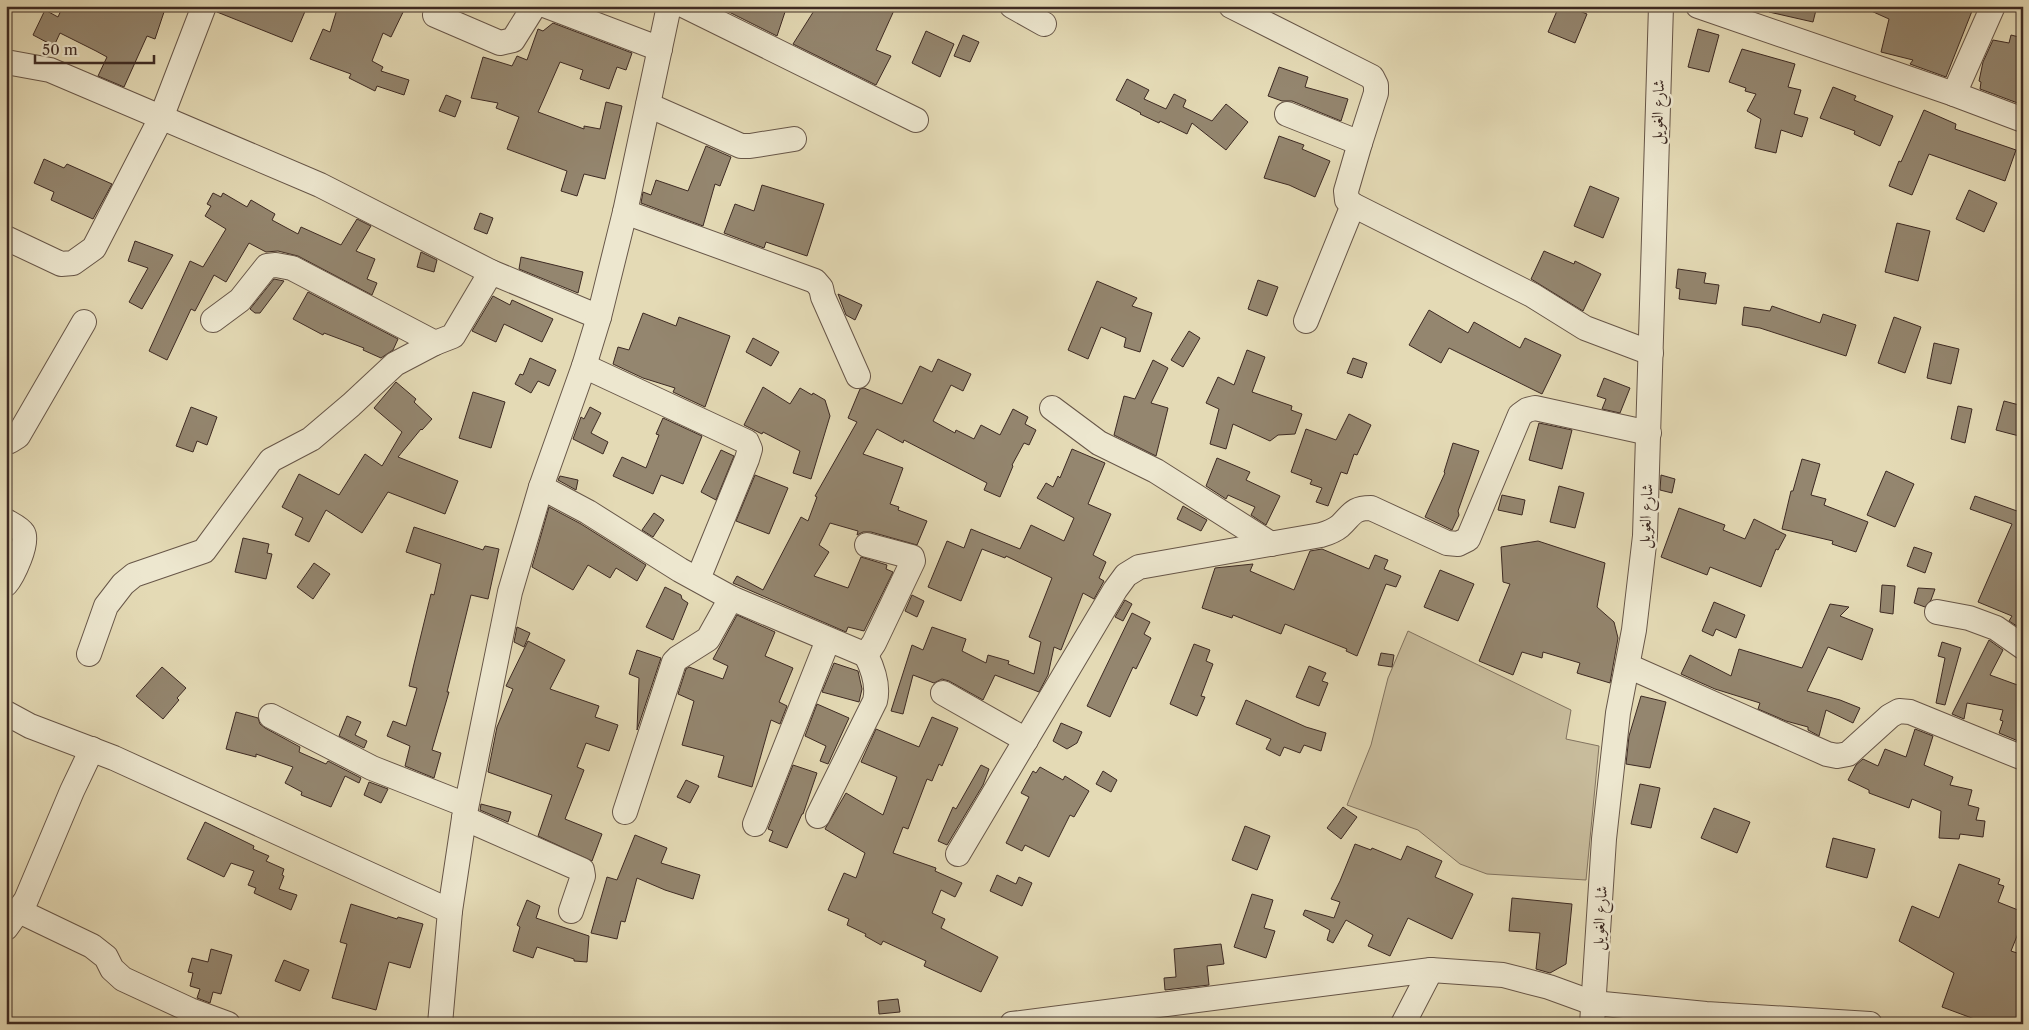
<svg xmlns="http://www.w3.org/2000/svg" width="2029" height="1030" font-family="'Libre Caslon Text',Amiri,serif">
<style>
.green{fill:#c8bc9c;stroke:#827360}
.building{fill:#94866f;stroke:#3d2a23}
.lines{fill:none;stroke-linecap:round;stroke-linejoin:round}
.minor-casing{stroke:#675648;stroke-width:26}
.minor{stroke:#ede7cf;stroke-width:24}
.labels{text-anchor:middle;stroke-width:5;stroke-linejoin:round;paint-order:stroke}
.street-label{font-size:16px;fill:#3d2a23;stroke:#ede7cf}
</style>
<rect width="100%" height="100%" fill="#e4dab5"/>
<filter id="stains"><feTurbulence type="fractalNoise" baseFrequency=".004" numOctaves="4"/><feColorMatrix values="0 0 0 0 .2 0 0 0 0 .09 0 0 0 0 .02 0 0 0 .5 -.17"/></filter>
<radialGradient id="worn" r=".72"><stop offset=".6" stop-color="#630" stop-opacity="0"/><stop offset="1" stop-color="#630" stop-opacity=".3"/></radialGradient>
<path class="green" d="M1408 631 1571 710 1566 739 1599 746 1586 880 1487 874 1460 864 1418 830 1347 805 1371 745 1388 678Z"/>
<g class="building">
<path d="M63 6H166L155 39 147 36 124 87 98 76 107 57 96 51 60 33 54 46 33 35 45 10 58 17Z"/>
<path d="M217 6H299L306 9 292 42 217 12Z"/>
<path d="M338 6H406L391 37 383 33 372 61 383 67 381 71 409 80 404 95 377 86 375 91 349 78 351 74 310 59 323 29 330 32Z"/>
<path d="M717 6H787L777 36Z"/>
<path d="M817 6H896L876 50 891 56 876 85 793 44Z"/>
<path d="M1559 6H1567L1587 14 1575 43 1548 32Z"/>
<path d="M1769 6H1817L1813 22 1769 12Z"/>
<path d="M1860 6H1974L1946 77 1910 64 1913 60 1881 52 1889 19Z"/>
<path d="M553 23 632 53 626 70 617 67 609 89 580 79 583 70 560 62 538 112 584 129V126L600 129 606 102 622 106 605 179 584 174 577 196 561 191 567 171 507 149 519 117 496 108 498 103 471 98 483 57 512 66 517 56 527 60 538 29 543 31Z"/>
<path d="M1698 29 1719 35 1709 72 1688 67Z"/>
<path d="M926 31 954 44 940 77 912 63Z"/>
<path d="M963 35 979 42 970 62 954 56Z"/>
<path d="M2011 35 2023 38V105L1980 89 1981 82 1979 81 1983 62 1993 40 2009 43Z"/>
<path d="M1742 49 1795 64 1788 87 1801 90 1794 114 1808 118 1802 137 1781 130 1776 153 1755 148 1761 119 1747 111 1756 94 1745 91 1746 88 1729 82Z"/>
<path d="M1279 67 1308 77 1305 87 1348 99 1341 121 1292 101H1282L1268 96Z"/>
<path d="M1127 79 1149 90 1144 99 1166 109 1174 94 1186 100 1183 107 1212 121 1226 104 1248 122 1226 150 1192 123 1187 134 1160 121 1159 123 1140 114 1141 113 1116 100Z"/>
<path d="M1833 87 1856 96 1854 100 1893 116 1880 146 1854 134 1855 131 1820 118Z"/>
<path d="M446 95 461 101 455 117 439 111Z"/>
<path d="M1924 110 1956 124 1955 129 2016 150 2005 181 1929 154 1912 195 1889 186 1899 161 1901 162Z"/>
<path d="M1279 136 1304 145 1302 149 1330 161 1315 197 1289 185 1264 178Z"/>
<path d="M706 146 731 157 720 186 715 184 703 226 641 203 643 192 651 195 656 180 688 191Z"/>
<path d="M44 159 64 168 67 164 112 184 93 219 51 200 54 192 34 183Z"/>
<path d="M762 185 824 204 807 256 766 242 764 248 724 233 735 204 754 211Z"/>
<path d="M1590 186 1619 198 1603 238 1574 226Z"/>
<path d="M1969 190 1997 203 1984 232 1956 219Z"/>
<path d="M213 193 221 197 223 193 247 207 251 200 275 214 272 220 298 234 301 227 341 245 357 219 371 226 356 251 375 259 367 279 377 283 372 295 298 256 278 251 266 252 249 243 226 282 214 275 195 311 191 309 167 360 149 351 190 261 203 267 226 229 205 216 211 206 207 204Z"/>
<path d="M480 213 493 218 487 234 474 229Z"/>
<path d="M1897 223 1930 231 1918 281 1885 272Z"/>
<path d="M135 241 173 255 142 309 129 302 148 268 128 261Z"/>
<path d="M1544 251 1574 264 1575 261 1601 274 1583 311 1531 279Z"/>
<path d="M421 252 437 260 434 272 417 267Z"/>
<path d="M521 257 583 272 578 293 519 269Z"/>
<path d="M1678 269 1706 273 1704 283 1719 285 1716 304 1679 299 1680 289 1676 288Z"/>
<path d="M274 279 284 281 260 313H255L250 309Z"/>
<path d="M1258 280 1278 287 1267 316 1248 309Z"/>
<path d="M1097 281 1137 298 1132 306 1152 313 1140 352 1124 347 1126 338 1101 327 1088 359 1068 350Z"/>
<path d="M308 292 398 339 393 350 381 358 363 350 364 348 324 333 323 335 293 319Z"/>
<path d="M838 294 862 305 855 320 846 315Z"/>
<path d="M493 296 510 305 512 300 553 319 542 342 504 324 496 342 472 331Z"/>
<path d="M1772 306 1820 323 1823 314 1856 325 1846 356 1760 328 1742 325 1744 307 1770 311Z"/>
<path d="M1429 310 1468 333 1474 322 1520 348 1525 338 1561 355 1542 394 1449 348 1441 363 1409 345Z"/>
<path d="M643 313 676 326 679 317 730 336 705 407 673 392 675 388 643 378 613 364 618 347 629 350Z"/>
<path d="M1894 317 1921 327 1905 373 1878 363Z"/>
<path d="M1189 331 1200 338 1183 367 1171 360Z"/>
<path d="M753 338 779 352 771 366 746 352Z"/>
<path d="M1934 343 1959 349 1951 384 1927 378Z"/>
<path d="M1247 350 1265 357 1252 392 1292 406 1291 410 1302 414 1295 434 1278 435 1270 441 1233 424 1226 449 1210 444 1219 409 1206 403 1218 377 1234 385Z"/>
<path d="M530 358 556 370 549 386 538 381 531 393 515 384 520 374 523 375Z"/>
<path d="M1353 358 1367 363 1362 378 1347 373Z"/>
<path d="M938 359 971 374 963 391 951 385 933 421 955 433 956 430 974 439 981 425 1000 435 1013 409 1028 417 1025 424 1036 430 1029 445 1024 443 1012 465 1013 466 1000 497 984 490 987 483 904 440 903 443 877 429 863 454 903 468 890 504 899 507 898 510 927 521 917 545 871 532H863L857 535 858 531 830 523 819 545 829 552 814 576 848 588 861 557 887 565 886 569 893 572 864 631 848 627 846 632 733 583 737 576 763 590 801 517 808 521 817 497 815 496 857 422 848 418 860 389 864 388 902 404 920 366 932 372Z"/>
<path d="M1153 360 1168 368 1151 403 1168 408 1156 456 1114 435 1124 396 1135 399Z"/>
<path d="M1604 378 1630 388 1620 413 1602 409 1606 399 1597 396Z"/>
<path d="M396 382 416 399 414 402 432 419 422 430 421 429 398 457 458 481 445 514 388 492 362 533 326 510 309 542 295 535 303 518 282 507 299 474 339 495 365 454 382 466 402 432 374 408Z"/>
<path d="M763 387 790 404 800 388 812 395 813 393 825 400 830 416 811 479 793 473 800 451 763 432 762 434 744 425Z"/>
<path d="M473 392 505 402 491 448 459 438Z"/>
<path d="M2004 401 2023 406V437L1996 430Z"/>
<path d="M1958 406 1972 409 1965 443 1951 439Z"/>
<path d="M191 407 217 417 207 445 197 441 193 452 176 446Z"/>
<path d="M590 407 601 413 591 433 608 442 603 454 573 439 581 417 584 419Z"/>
<path d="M1349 414 1371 425 1357 455 1354 454 1347 474 1341 472 1328 506 1316 502 1322 488 1310 484 1312 480 1291 472 1306 429 1336 440Z"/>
<path d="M663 418 702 436 683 484 661 475 653 494 613 476 622 457 646 468 659 435 656 434Z"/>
<path d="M1539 423 1572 430 1562 469 1529 460Z"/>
<path d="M1453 443 1479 451 1458 511 1459 515 1452 530 1425 517 1445 473 1444 472Z"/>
<path d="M1072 449 1105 463 1088 504 1111 514 1093 555 1106 562 1099 578 1104 581 1094 599 1083 593 1061 650 1054 647 1048 675 1039 692 995 675 983 700 949 681 942 679 934 683 913 675 903 714 891 711 912 645 923 650 932 627 966 639 962 651 986 663 988 655 1009 661 1008 664 1034 674 1041 642 1029 637 1052 578 1006 556 1005 558 982 549 961 601 928 587 947 541 964 548 971 529 1020 549 1031 525 1064 541 1074 518 1037 498 1046 483 1053 487 1058 476 1060 478Z"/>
<path d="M721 450 734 456 716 500 701 492Z"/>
<path d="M1217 458 1250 472 1246 480 1280 496 1266 525 1251 515 1255 507 1228 495 1226 499 1206 486Z"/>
<path d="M1802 459 1820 464 1811 495 1826 499 1824 505 1868 522 1856 552 1832 544 1833 541 1782 529 1791 491H1793Z"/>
<path d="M1886 471 1914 484 1895 527 1867 515Z"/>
<path d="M755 475 788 488 769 534 736 521Z"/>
<path d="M1661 475 1675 479 1672 493 1660 490Z"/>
<path d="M560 476 578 480 576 490 558 480Z"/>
<path d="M1559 486 1584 493 1575 528 1550 522Z"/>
<path d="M1502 495 1525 500 1522 515 1498 510Z"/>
<path d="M1975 496 2017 511 2023 499V630L2009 621 2012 616 1978 602 2012 524 1970 509Z"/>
<path d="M1183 506 1207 520 1201 531 1177 519Z"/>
<path d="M549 507 581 524 646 565 637 581 616 568 610 578 588 565 573 590 532 567Z"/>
<path d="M1679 508 1725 525 1723 530 1745 539 1754 519 1786 535 1778 550 1776 549 1761 587 1710 567 1707 575 1661 557Z"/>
<path d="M654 513 664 520 653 537 642 530Z"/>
<path d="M414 527 483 550 485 546 499 549 488 599 471 595 447 692H449L432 750 441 753 434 778 405 766 410 746 387 736 393 721 406 726 417 688 409 686 413 668 431 594 434 595 441 564 406 552Z"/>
<path d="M243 538 269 544 267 553 272 554 266 579 235 572Z"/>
<path d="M1538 541 1605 563 1597 607 1614 622 1618 638 1610 683 1577 673 1580 663 1543 652 1542 658 1522 652 1513 675 1479 661 1510 584 1503 582 1501 547Z"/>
<path d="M1914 547 1932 553 1925 573 1907 566Z"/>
<path d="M1322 549 1369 569 1375 555 1388 560 1384 569 1401 576 1396 587 1386 584 1357 656 1346 651 1347 649 1285 624 1281 634 1233 615 1232 618 1202 608 1215 568 1253 564 1250 571 1294 590 1310 551Z"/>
<path d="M314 563 330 574 313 599 297 587Z"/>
<path d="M1440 570 1474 584 1458 621 1424 607Z"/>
<path d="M1882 585 1895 586 1893 614 1880 612Z"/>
<path d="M665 587 681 595 682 599 688 603 673 640 646 627Z"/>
<path d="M1918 588 1935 589 1931 600 1925 607 1914 603Z"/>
<path d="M912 595 924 601 917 617 905 611Z"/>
<path d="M1125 600 1132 604 1123 621 1115 617Z"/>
<path d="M1714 602 1745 615 1736 638 1716 629 1713 636 1702 631Z"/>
<path d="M1830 604 1849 607 1840 616 1873 629 1862 660 1828 647 1807 691 1840 700 1860 708 1853 723 1826 710 1819 736 1808 730V727L1786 721 1758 709 1760 703 1715 689 1681 674 1690 655 1731 676 1739 649 1802 668Z"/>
<path d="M1132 613 1150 622 1144 634 1151 638 1136 669 1133 667 1110 717 1087 706Z"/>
<path d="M737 615 775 632 765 656 793 668 779 702 787 706 780 724 771 720 752 787 718 777 724 756 682 745 694 701 678 694 686 669 689 667 723 679 728 666 713 659Z"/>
<path d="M517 627 530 633 524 647 514 642Z"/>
<path d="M1989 640 2003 650 1990 675 2023 687V743L1999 733 2003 721 2000 720 2003 710 1967 703 1964 719 1952 714Z"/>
<path d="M528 641 565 660 550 689 599 706 595 717 618 725 609 751 586 743 577 767 584 770 565 819 602 834 592 861 538 836 552 795 488 772 497 727 513 689 506 686Z"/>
<path d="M1942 642 1961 648 1945 705 1936 703 1945 658 1938 656Z"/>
<path d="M1194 644 1210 650 1206 661 1213 664 1201 696 1205 697 1197 716 1170 704Z"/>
<path d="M637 650 661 658 637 730 639 678 629 674Z"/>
<path d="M1381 653 1394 655 1392 667 1378 665Z"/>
<path d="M834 663 858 671 862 689 859 702 822 692Z"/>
<path d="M1309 666 1326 673 1322 681 1328 683 1319 706 1296 697Z"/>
<path d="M162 667 186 688 177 698 179 700 163 719 136 696Z"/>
<path d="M1641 696 1666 702 1650 768 1626 764 1629 736Z"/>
<path d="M1246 700 1306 727 1326 733 1321 751 1304 745 1300 753 1284 747 1280 756 1266 749 1271 739 1236 724Z"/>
<path d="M817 704 849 718 828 764 820 761 826 746 805 736Z"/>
<path d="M236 712 258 718 260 724 265 728 300 747 299 752 326 764 328 761 361 778 359 783 345 776 331 807 301 795 302 792 285 783 293 767 256 754V757L226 749Z"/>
<path d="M347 716 361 722 355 735 367 741 364 748 339 736Z"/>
<path d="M932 717 958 728 942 766 939 764 932 781 927 779 908 829 903 827 893 853 936 868 935 871 962 883 955 897 941 890 932 913 945 919 941 928 998 957 981 992 924 966 926 961 883 941 881 945 865 936 866 934 847 925 849 919 828 910 844 873 856 878 865 853 825 829 846 793 883 815 897 777 861 762 876 729 919 747Z"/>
<path d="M1061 723 1082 732 1077 743 1067 749 1053 741Z"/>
<path d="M1915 729 1933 736 1924 765 1953 777 1950 785 1972 790 1968 805 1979 808 1976 820 1985 821 1983 837 1960 834 1959 839 1939 838 1941 811 1912 799 1909 808 1869 793V790L1848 780 1856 765 1863 759 1878 766 1885 749 1906 757Z"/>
<path d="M793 765 817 773 803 814H802L787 848 769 841 773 831 768 829Z"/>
<path d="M981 765 989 769 983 785 947 845 938 841 953 807 956 809Z"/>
<path d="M1040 767 1063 780 1065 776 1089 791 1074 817 1070 815 1049 857 1025 845 1022 851 1006 843 1029 797 1021 793 1033 771 1036 773Z"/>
<path d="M1103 771 1117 780 1111 792 1096 784Z"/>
<path d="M686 780 699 786 690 803 677 797Z"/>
<path d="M369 782 388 789 381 803 364 795Z"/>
<path d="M1640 784 1660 788 1651 828 1631 824Z"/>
<path d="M481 804 511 812 508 822 480 810Z"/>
<path d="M1343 807 1357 817 1341 839 1327 828Z"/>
<path d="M1714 808 1750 822 1737 853 1701 838Z"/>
<path d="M205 822 254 846 253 849 269 856 266 861 284 869 282 875 284 876 279 889 297 895 291 910 254 893 256 888 248 885 254 871 231 863 224 877 187 859Z"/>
<path d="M1245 826 1270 836 1257 870 1232 860Z"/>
<path d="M635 835 667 848 661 863 700 875 693 899 665 890 637 878 625 922 621 921 617 939 591 933 607 877 617 880Z"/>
<path d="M1833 838 1875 849 1867 878 1826 867Z"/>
<path d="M1355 844 1371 850 1372 848 1401 860 1407 846 1442 861 1435 877 1473 894 1452 939 1408 918 1390 956 1368 946 1373 935 1346 920 1333 943 1327 940 1330 930 1303 915 1305 910 1334 918 1340 902 1331 899 1340 881Z"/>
<path d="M1959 864 2000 879 1998 884 2004 886 1998 902 2023 912V921L2011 951 2023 955V1024H1988L1942 1007 1954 973 1899 941 1912 906 1939 918Z"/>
<path d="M997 875 1016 884 1019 877 1032 883 1022 906 990 891Z"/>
<path d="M1252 894 1273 900 1264 928 1275 931 1266 958 1234 947Z"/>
<path d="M1512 898 1572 904 1566 964 1550 973 1536 969 1540 933 1509 931Z"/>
<path d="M527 900 540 906 536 918 589 936 587 962 574 961V959L537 947 533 958 513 951 520 927 517 925Z"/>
<path d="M351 904 397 919 398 917 423 924 410 968 389 962 376 1010 332 998 347 944 340 942Z"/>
<path d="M1221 944 1224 964 1207 966 1209 985 1165 990 1164 978 1176 977 1174 949Z"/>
<path d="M211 949 232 955 221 994 213 992 210 1003 197 998 200 989 190 986 193 973 188 972 192 958 208 962Z"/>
<path d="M284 960 309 970 300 991 275 981Z"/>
<path d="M898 999 900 1012 879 1014 878 1001Z"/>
</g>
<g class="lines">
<defs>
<g id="minor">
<path d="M547 6 660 49"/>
<path d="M685 6 916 120"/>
<path d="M1012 6 1044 24"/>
<path d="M1231 6 1372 77 1376 85V93L1360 143"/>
<path d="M1698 6 1954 94 2023 120"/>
<path d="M435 15 500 43 513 40 533 8 537 6"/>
<path d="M6 62 50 70 320 185 491 272"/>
<path d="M1954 94 1993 6"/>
<path d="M648 105 741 146H750L794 139"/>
<path d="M1287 114 1360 143 1346 191 1347 200 1353 205 1532 295 1585 328 1651 353"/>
<path d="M625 212 815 281 821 288 823 297 858 376"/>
<path d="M6 238 61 264 73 263 94 248 161 118 204 6"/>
<path d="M213 320 240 300 267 266 276 265 292 268 435 343"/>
<path d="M1306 321 1353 205"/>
<path d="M584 366 747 442 750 449 747 459 698 579"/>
<path d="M1052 408 1099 443 1156 471 1271 544"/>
<path d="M6 438 10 441 18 436 84 322"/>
<path d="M541 487 588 512 680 570 731 598 866 655 874 643 913 561 912 557 867 545"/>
<path d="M6 521C11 524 20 528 23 533 29 542 13 576 6 584"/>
<path d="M1937 612 1969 618 1996 628 2023 647"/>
<path d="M89 654 106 606 123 584 134 575 204 551 271 460 311 439 351 405 395 364 435 343 453 336 491 272 599 317"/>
<path d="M1628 666 1827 754 1837 756 1848 754 1890 716 1899 711 1910 712 2023 758"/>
<path d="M943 693 1026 740"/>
<path d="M6 713 30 726 114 758 450 911"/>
<path d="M271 716 372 768 466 805"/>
<path d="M625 812 674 662 678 658 708 639 731 598"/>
<path d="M818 816 875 701C879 685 873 669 866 655"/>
<path d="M464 818 582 870 583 876 571 911"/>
<path d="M755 824 828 640"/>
<path d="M958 854 1115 590 1126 575 1139 567 1321 535C1328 533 1334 531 1340 526 1352 515 1352 508 1371 508L1447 543 1458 544 1468 539 1520 415 1527 410 1535 408 1649 433"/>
<path d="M19 911 92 946 106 957 112 969 123 979 190 1010 228 1024"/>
<path d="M6 928 26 900 72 791 92 749"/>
<path d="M440 1024 450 911 464 818 510 592 541 487 584 366 599 317 625 212 669 6"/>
<path d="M1012 1024 1431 970 1503 975 1549 987 1593 1003 1706 1014 1870 1024"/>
<path d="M1403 1024 1431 970"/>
<path d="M1592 1024 1604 839 1618 713 1634 630 1645 536 1661 6"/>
</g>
</defs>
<use href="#minor" class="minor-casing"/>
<use href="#minor" class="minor"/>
</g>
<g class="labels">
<g class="street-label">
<text transform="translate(1657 112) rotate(-88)" y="6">شارع الغويل</text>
<text transform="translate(1645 516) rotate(-87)" y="6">شارع الغويل</text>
<text transform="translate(1599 918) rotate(-86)" y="6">شارع الغويل</text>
</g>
</g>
<rect width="2029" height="1030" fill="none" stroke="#e4dab5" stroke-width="25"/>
<rect x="8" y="8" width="2014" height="1015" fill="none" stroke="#3d2a23" stroke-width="2.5"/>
<rect x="12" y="12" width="2004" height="1005" fill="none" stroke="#3d2a23"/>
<path d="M35 55v8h119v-8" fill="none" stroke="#3d2a23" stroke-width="2.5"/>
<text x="42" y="55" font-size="15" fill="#3d2a23" stroke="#ede7cf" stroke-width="4" paint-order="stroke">50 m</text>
<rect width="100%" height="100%" filter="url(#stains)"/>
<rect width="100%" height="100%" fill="url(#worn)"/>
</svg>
